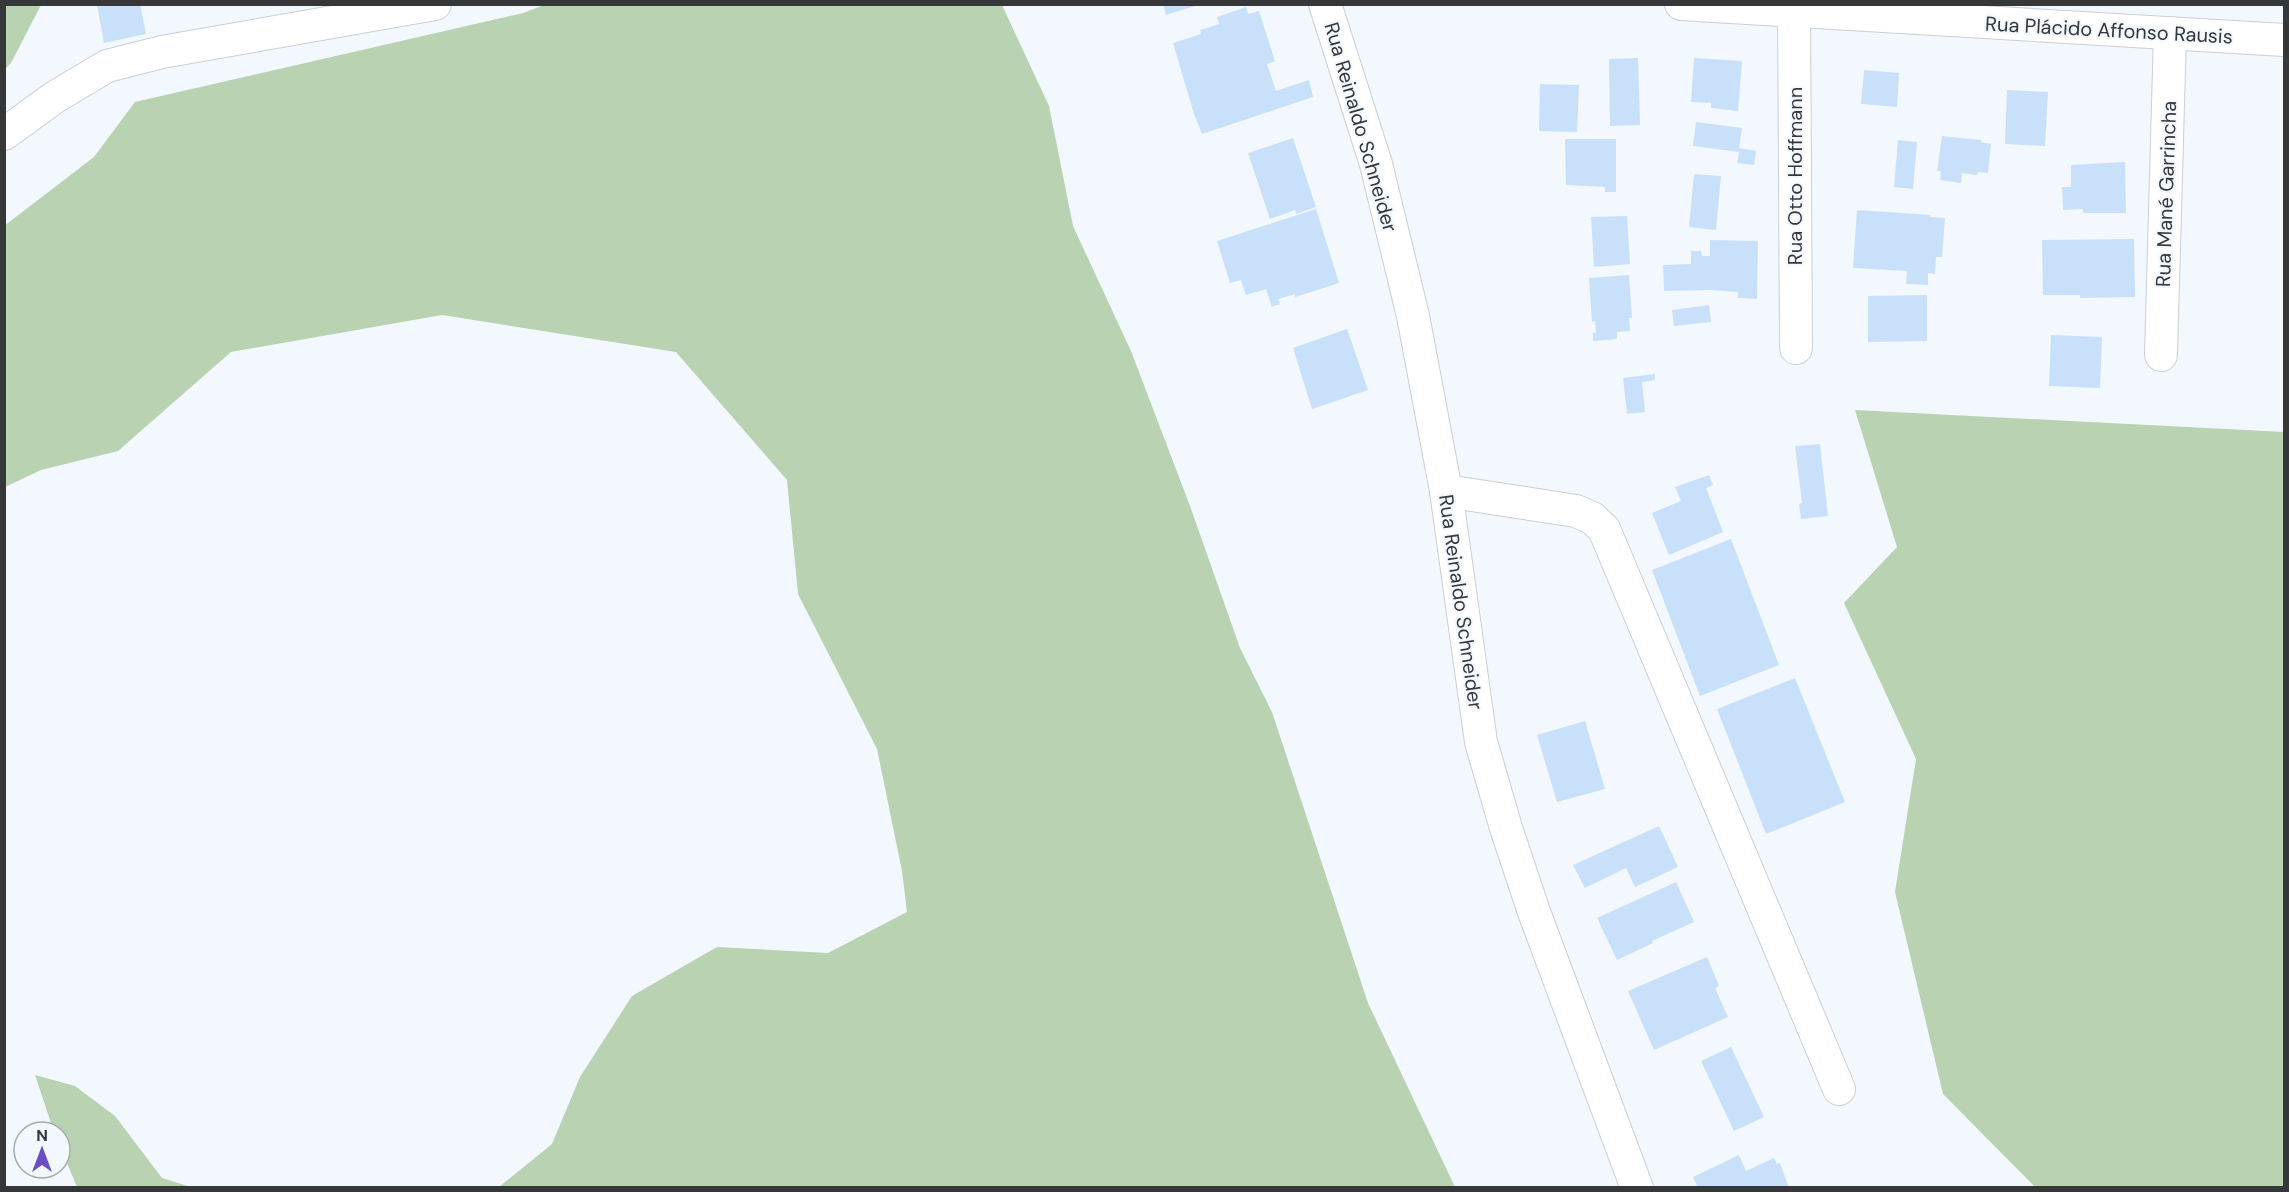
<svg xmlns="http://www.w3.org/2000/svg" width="2289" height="1192" font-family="'DM Sans',sans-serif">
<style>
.green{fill:#b8d2b2}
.building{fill:#c9e0fa}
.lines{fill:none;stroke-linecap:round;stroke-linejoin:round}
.minor-casing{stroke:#c9cfd5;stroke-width:34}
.minor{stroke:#fff;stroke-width:32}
.labels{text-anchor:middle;stroke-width:4.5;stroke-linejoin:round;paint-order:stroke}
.street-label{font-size:20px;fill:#353739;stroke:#f2f8fe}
</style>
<rect width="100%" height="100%" fill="#f2f8fe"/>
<g class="green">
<path d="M5 4 41 5 11 63 5 69Z"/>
<path d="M544 5H1002L1049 106 1073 226 1131 351 1190 506 1240 648 1272 712 1368 1003 1455 1187H499L552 1144 580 1077 632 996 717 947 828 953 907 912 902 871 877 749 798 594 787 480 676 352 442 315 231 352 118 451 41 470 5 487 4 226 94 157 135 102 523 13Z"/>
<path d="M1855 410 2284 432V1187H2035L1943 1094 1895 892 1916 759 1844 603 1897 547Z"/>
<path d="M35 1075 75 1086 115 1116 162 1178 191 1187H77L60 1146V1132H54Z"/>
</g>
<g class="building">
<path d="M140 4 146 34 104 43 97 5Z"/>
<path d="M1163 4H1198V5L1166 15Z"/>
<path d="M1246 7 1248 14 1259 11 1275 61 1267 64 1276 91 1309 80 1313 97 1202 134 1194 114 1173 43 1201 34 1200 30 1219 24 1217 17Z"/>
<path d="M1638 58 1640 125 1610 126 1609 59Z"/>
<path d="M1694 58 1742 61 1738 111 1711 108V103L1691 102Z"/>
<path d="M1864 70 1899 73 1897 107 1861 104Z"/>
<path d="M1540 84 1579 85 1577 132 1539 131Z"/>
<path d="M2007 90 2048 92 2045 146 2005 144Z"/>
<path d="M1696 122 1742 128 1739 148 1756 151 1754 165 1737 163 1739 152 1693 146Z"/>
<path d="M1942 136 1981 140V142L1991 144 1988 173 1978 172 1977 175 1962 173 1961 183 1940 180 1941 171H1937Z"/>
<path d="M1293 138 1316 207 1296 214 1295 210 1270 219 1248 153Z"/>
<path d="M1565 139H1616V192H1605V187L1566 185Z"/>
<path d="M1898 140 1917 142 1913 189 1894 187Z"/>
<path d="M2125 162 2126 213H2083V209L2063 210 2062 187H2071V165Z"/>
<path d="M1694 174 1721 176 1716 230 1689 227Z"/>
<path d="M1316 209 1339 283 1295 297V294L1278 299 1280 304 1272 307 1266 289 1246 295 1241 280 1230 283 1217 241Z"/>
<path d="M1857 210 1931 215 1930 217 1945 218 1942 257H1936L1935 274 1928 273V285L1906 284 1907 271 1853 268Z"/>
<path d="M1627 216 1630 264 1594 267 1591 217Z"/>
<path d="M2134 239 2135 297 2080 298V295H2043L2042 240Z"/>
<path d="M1710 240 1758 241 1757 299 1738 298V292L1710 290 1664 291 1663 265 1691 264V251H1701L1702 256H1710Z"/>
<path d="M1629 275 1632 318H1629L1630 331 1617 332V339L1593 341V333H1596L1595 321 1592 322 1589 278Z"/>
<path d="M1927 295V341L1868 342V296Z"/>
<path d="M1709 305 1711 322 1674 326 1672 310Z"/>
<path d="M1347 329 1368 390 1312 409 1293 348Z"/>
<path d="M2051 335 2102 337 2100 388 2049 386Z"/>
<path d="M1655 374V380L1642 382 1645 412 1627 414 1623 378Z"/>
<path d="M1820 444 1828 516 1801 519 1799 504 1802 503 1795 446Z"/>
<path d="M1709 475 1713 485 1706 488 1723 532 1669 555 1652 513 1681 501 1675 487Z"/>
<path d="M1731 539 1779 665 1700 696 1652 570Z"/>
<path d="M1795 678 1845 802 1766 834 1717 709Z"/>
<path d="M1585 721 1605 789 1557 802 1537 735Z"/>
<path d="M1659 826 1678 867 1635 887 1626 868 1585 888 1573 865Z"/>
<path d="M1676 882 1694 922 1652 941 1653 943 1617 960 1597 918Z"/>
<path d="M1707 957 1719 986 1715 988 1728 1017 1654 1050 1628 991Z"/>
<path d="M1731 1047 1764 1117 1734 1131 1701 1061Z"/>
<path d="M1739 1155 1746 1171 1774 1158 1777 1164 1780 1163 1789 1188H1698L1693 1177Z"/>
</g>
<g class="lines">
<defs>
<g id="minor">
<path d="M1325 4 1376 164 1413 316 1446 491 1481 742 1506 828 1534 912 1637 1188"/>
<path d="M1681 4 2284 40"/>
<path d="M1794 4 1796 348"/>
<path d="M4 134 55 97 107 66 162 52 435 4"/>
<path d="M2161 355 2170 33"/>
<path d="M1446 491 1576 511 1592 518 1604 529 1839 1089"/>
</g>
</defs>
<use href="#minor" class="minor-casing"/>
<use href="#minor" class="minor"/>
</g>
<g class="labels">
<g class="street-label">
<text transform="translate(2109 30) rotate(3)" y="7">Rua Plácido Affonso Rausis</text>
<text transform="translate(1361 127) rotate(74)" y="7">Rua Reinaldo Schneider</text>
<text transform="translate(1795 176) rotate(-90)" y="7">Rua Otto Hoffmann</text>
<text transform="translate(2166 194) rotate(-88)" y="7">Rua Mané Garrincha</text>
<text transform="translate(1461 602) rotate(82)" y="7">Rua Reinaldo Schneider</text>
</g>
</g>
<rect width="2289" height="1192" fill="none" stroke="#353739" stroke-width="12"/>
<g transform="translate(42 1150)"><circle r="28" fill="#f2f8fe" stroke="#a6abaf" stroke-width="1.5"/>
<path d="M0-4.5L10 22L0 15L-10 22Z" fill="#694ec7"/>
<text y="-9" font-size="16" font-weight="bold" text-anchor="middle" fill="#353739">N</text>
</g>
</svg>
